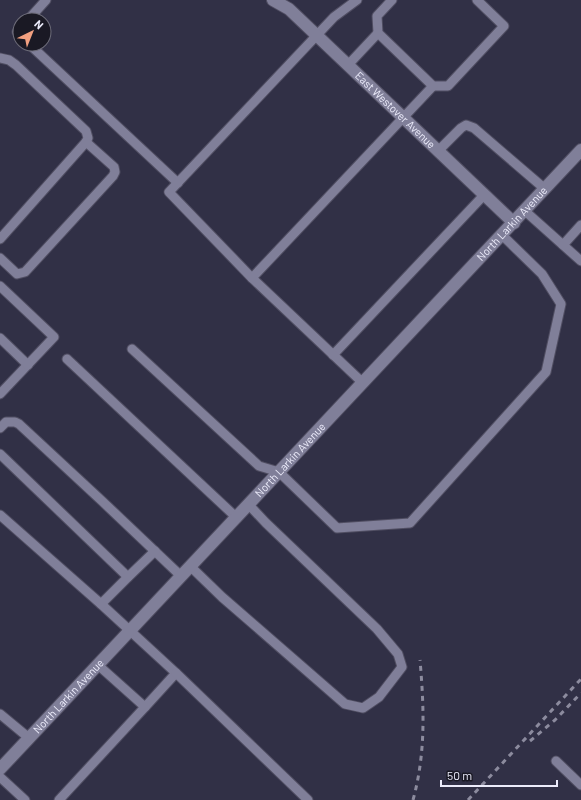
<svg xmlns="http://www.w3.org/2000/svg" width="581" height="800" font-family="Barlow,sans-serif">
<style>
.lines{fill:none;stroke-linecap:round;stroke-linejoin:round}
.lane-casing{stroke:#504e62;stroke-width:11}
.street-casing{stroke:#504e62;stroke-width:14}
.lane{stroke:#807f99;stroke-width:9}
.street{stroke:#807f99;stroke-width:12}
.rail{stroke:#8c8b9e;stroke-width:3;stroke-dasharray:5 5;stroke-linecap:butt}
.labels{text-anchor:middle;stroke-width:3.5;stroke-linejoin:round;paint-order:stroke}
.street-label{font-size:11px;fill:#ececfb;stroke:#1a1924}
</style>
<rect width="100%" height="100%" fill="#313046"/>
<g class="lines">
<defs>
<g id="lane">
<path d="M392 0 377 16 378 33 433 86H448L504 26 477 0"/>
<path d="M28 20 46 0"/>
<path d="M20 29 17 32 20 35"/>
<path d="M29 44 178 183"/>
<path d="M0 58 9 60 16 65 86 131 88 138 86 142 0 239"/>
<path d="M348 65 378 33"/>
<path d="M438 151 461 128 466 125 474 128 545 189"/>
<path d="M525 211 581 261"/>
<path d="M563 245 581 225"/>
<path d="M0 258 17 274 25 272 113 176 115 172 114 167 86 142"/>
<path d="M252 278 169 192 334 17 357 0"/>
<path d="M0 286 54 337 0 394"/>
<path d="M0 338 28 365"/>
<path d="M132 349 259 466 279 472 337 528 410 523 546 372 561 304 542 274 502 235"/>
<path d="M333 355 484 195"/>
<path d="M67 359 237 518"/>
<path d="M363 383 252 278 433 86"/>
<path d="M0 428 6 422H15L19 424 102 501 181 576"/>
<path d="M0 454 128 577"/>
<path d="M0 515 101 604 176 673 145 707"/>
<path d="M190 566 222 597 345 704 363 708 379 697 402 667 398 654 377 629 266 523 249 505"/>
<path d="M101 604 128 577 155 551"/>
<path d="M176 673 308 800"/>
<path d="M0 714 29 738"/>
<path d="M556 761 581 785"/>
<path d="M0 777 25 800"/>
<path d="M59 800 145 707 98 665"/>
</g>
<g id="street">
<path id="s1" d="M273 0 289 9 514 223"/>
<path id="s2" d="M0 769 581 150"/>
</g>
</defs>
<use href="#lane" class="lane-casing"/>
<use href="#street" class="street-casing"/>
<use href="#lane" class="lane"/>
<use href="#street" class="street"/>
<g class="rail">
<path d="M530 741 555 720 581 693"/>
<path d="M413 800C426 753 424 707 420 660"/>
<path d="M468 800 581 679"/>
</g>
</g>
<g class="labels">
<g class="street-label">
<text dy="4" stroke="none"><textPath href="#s1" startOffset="165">East Westover Avenue</textPath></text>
<text dy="4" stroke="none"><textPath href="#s2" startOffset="748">North Larkin Avenue</textPath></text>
<text dy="4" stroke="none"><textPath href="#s2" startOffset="424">North Larkin Avenue</textPath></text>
<text dy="4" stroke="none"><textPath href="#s2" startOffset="100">North Larkin Avenue</textPath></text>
</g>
</g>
<g transform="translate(32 32) rotate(43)"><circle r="19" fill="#1a1924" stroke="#6e6d7a"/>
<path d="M0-3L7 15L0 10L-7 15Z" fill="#f2a080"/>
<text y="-6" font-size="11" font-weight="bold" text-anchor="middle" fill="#ececfb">N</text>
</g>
<path d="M441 780v6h116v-6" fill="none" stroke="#ececfb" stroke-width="2"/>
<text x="447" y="780" font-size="12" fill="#ececfb" stroke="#1a1924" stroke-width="3" paint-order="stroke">50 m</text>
</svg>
